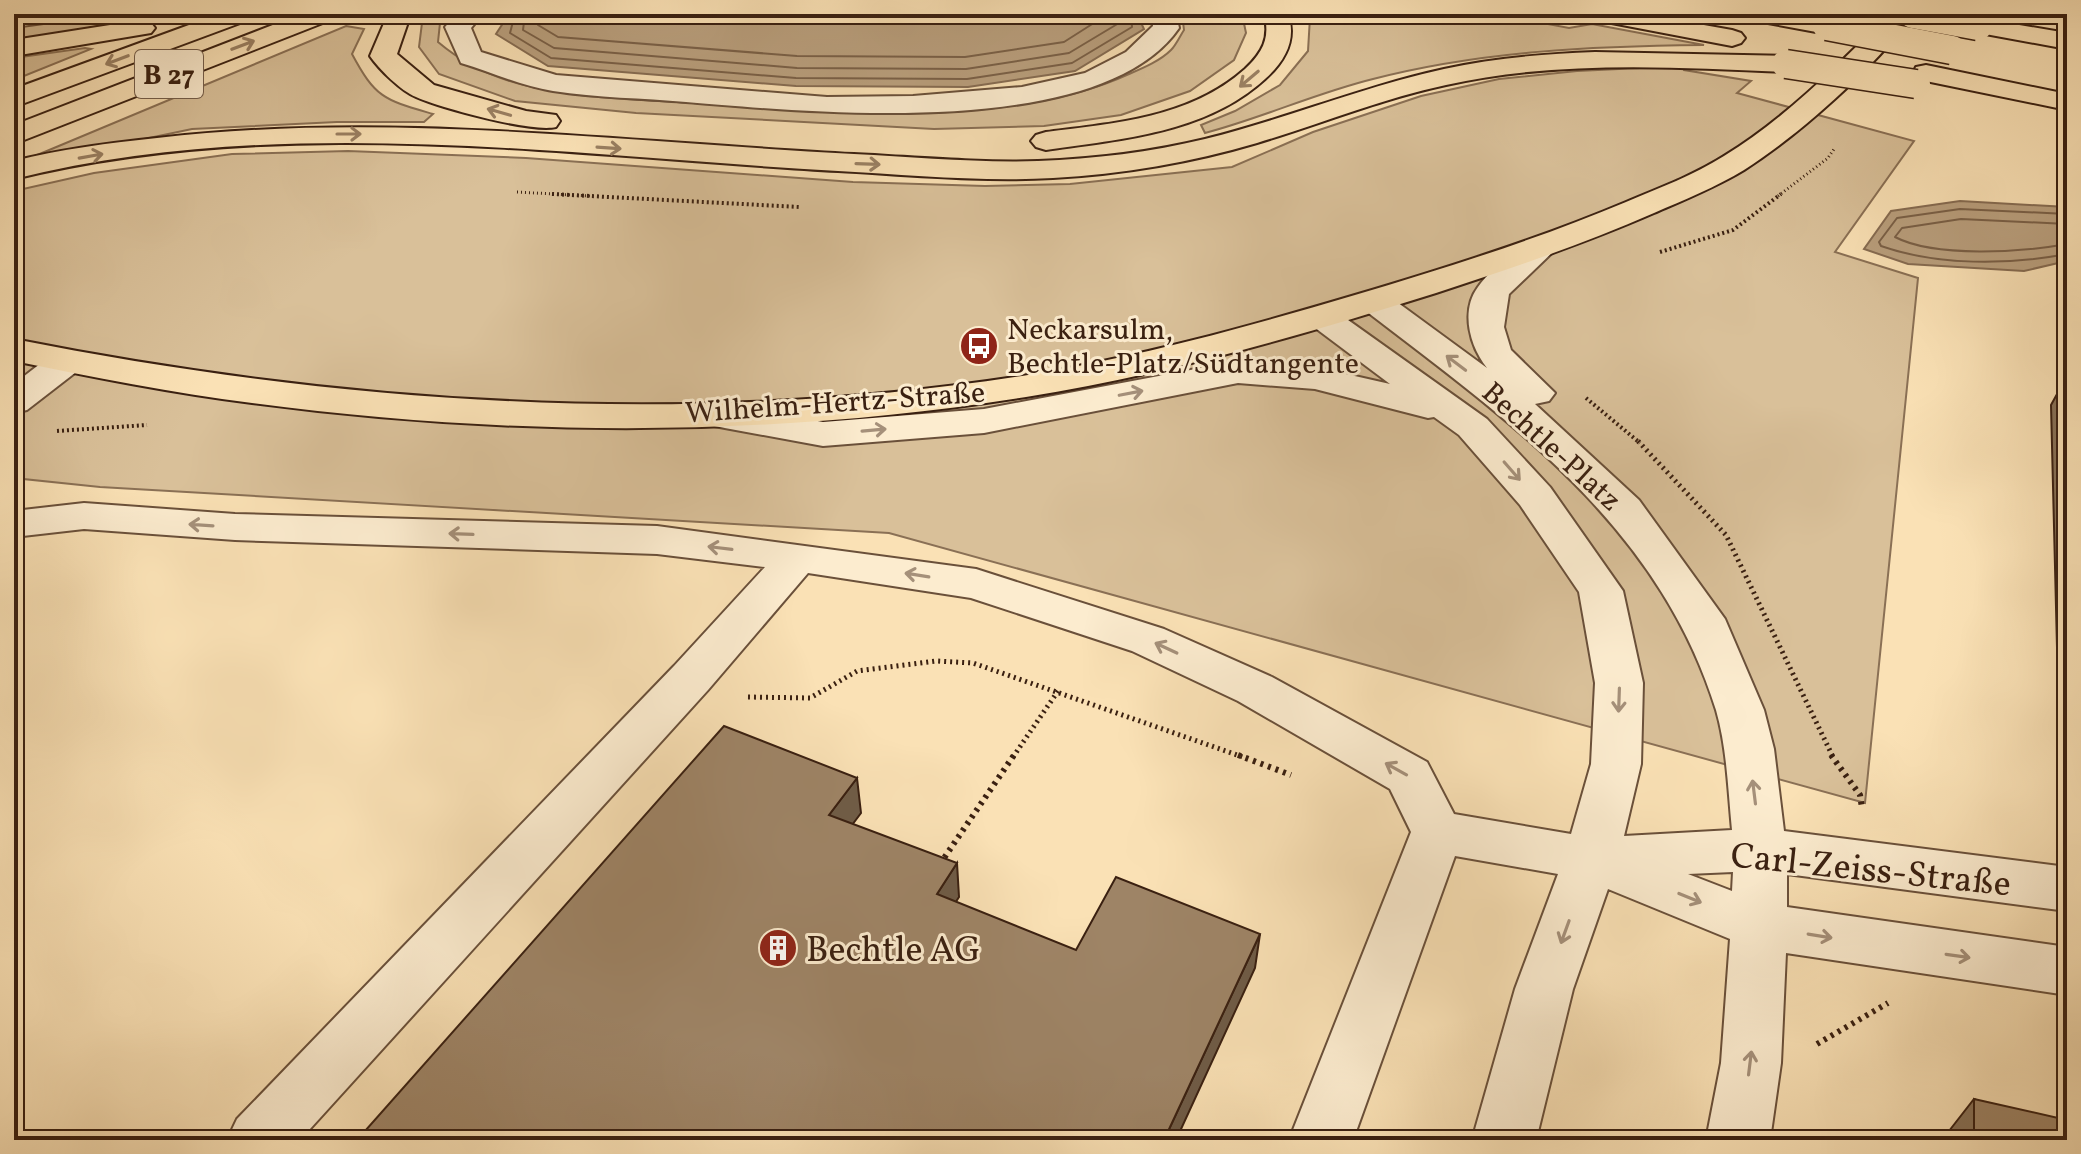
<svg xmlns="http://www.w3.org/2000/svg" width="2081" height="1154" font-family="Vollkorn,serif">
<style>
.green{fill:#d9c099;stroke:#8a7055;stroke-width:2}
.water{fill:#b99f7d;stroke:#866c52;stroke-width:2}
.lines{fill:none;stroke-linecap:round;stroke-linejoin:round}
.shore{stroke:#7a6047;stroke-width:2}
.minor-casing{stroke:#6a503a;stroke-width:4}
.major-casing{stroke:#3a2011;stroke-width:4}
.highway-casing{stroke:#3a2011;stroke-width:4}
.path-far3{stroke:#3a2011;stroke-width:3;stroke-dasharray:1 3;stroke-linecap:butt}
.path-far2{stroke:#3a2011;stroke-width:4;stroke-dasharray:2 3;stroke-linecap:butt}
.path-far1{stroke:#3a2011;stroke-width:5;stroke-dasharray:2 4;stroke-linecap:butt}
.path{stroke:#3a2011;stroke-width:6;stroke-dasharray:3 5;stroke-linecap:butt}
.minor{fill:#fceccf;fill-rule:evenodd}
.major{fill:#fae1b5;fill-rule:evenodd}
.highway{fill:#fae1b5;fill-rule:evenodd}
.highway-bridge-casing{stroke:#3a2011;stroke-width:31;stroke-linecap:butt}
.highway-bridge{stroke:#fae1b5;stroke-width:28}
.wall{fill:#887258;stroke:#3a2011;stroke-width:2}
.shaded-wall{fill:#6f5c47;stroke:#3a2011;stroke-width:2}
.building{fill:#9e8466;stroke:#3a2011;stroke-width:2}
.oneway{stroke:#9a8063}
.oneway2{stroke:#a5907a}
.labels{text-anchor:middle;stroke-width:6;stroke-linejoin:round;paint-order:stroke}
.shield{fill:#fceccf;stroke:#745d4a;stroke-width:2}
.shield-label{font-size:28px;font-weight:bold;fill:#3a2011}
.poi-label{font-size:30px;fill:#3a2011;stroke:#fceccf;text-anchor:start}
.street-label{font-size:30px;fill:#3a2011;stroke:#fceccf}
.near-street-label{font-size:36px;fill:#3a2011;stroke:#fceccf}
.near-poi-label{font-size:36px;fill:#3a2011;stroke:#fceccf;text-anchor:start}
</style>
<rect width="100%" height="100%" fill="#fae1b5"/>
<filter id="stains"><feTurbulence type="fractalNoise" baseFrequency=".0025" numOctaves="4"/><feColorMatrix values="0 0 0 0 .2 0 0 0 0 .09 0 0 0 0 .02 0 0 0 .5 -.17"/></filter>
<radialGradient id="worn" r=".72"><stop offset=".6" stop-color="#630" stop-opacity="0"/><stop offset="1" stop-color="#630" stop-opacity=".3"/></radialGradient>
<g class="green">
<path d="M106 14H157L44 37 14 40V26Z"/>
<path d="M433 14H451L440 23 438 42C464 64 491 77 524 85 578 99 636 99 692 103 824 113 1007 130 1129 74 1143 68 1160 61 1171 50 1176 45 1180 36 1184 30L1182 14H1242L1246 33 1234 60 1190 91 1121 115 1044 126 934 129 636 113 515 101 439 74 419 47 422 23Z"/>
<path d="M1307 14H1495L1569 28 1592 24 1704 45C1594 46 1481 51 1373 79 1316 93 1262 118 1205 133L1201 125 1235 111 1280 85 1308 51 1310 17Z"/>
<path d="M346 26 364 29 352 54C376 99 385 100 433 114L424 122H337L192 129 58 157 30 158Z"/>
<path d="M85 48 91 49 14 80V58Z"/>
<path d="M1682 66 1684 70 1751 81 1737 93 1914 141 1835 252 1918 278 1865 803 889 533 100 487 14 478V191L94 173 232 154 348 151 526 158 853 182 985 186 1070 184 1232 167 1313 132 1421 96 1499 79 1577 71Z"/>
</g>
<g class="water">
<path d="M509 14H1137L1144 29 1075 71 968 87 796 86 548 66 496 34Z"/>
<path d="M1960 201 2067 207V261L2024 271 1908 264 1864 249 1891 211Z"/>
</g>
<g class="lines">
<g class="shore">
<path d="M515 14 510 33 551 58 796 78 967 79 1072 63 1132 27 1131 14"/>
<path d="M525 14 523 30 554 48 797 68 966 69 1069 53 1119 23 1120 14"/>
<path d="M537 14 538 25 558 37 797 56 965 57 1064 42 1108 14"/>
<path d="M2067 214 1960 209 1897 218 1879 242 1881 246C1938 266 2008 265 2067 254"/>
<path d="M2067 224 1961 219 1902 228 1895 237C1935 258 2023 252 2067 244"/>
</g>
<defs>
<g id="minor">
<path d="M14 14H76L73 19 14 27Z"/>
<path d="M457 14H483L471 28 481 52 556 75 827 97 913 96 1022 87 1085 73 1126 52 1153 26 1152 14H1176L1179 28C1100 142 809 112 686 102 643 98 597 98 553 91 522 86 491 72 461 63L445 27Z"/>
<path d="M1541 238 1553 241 1557 248 1509 294 1504 327 1511 350 1555 393 1549 401 1535 404 1639 500 1725 619 1764 710 1774 749 1784 831 2067 867V911L1787 874V907L2067 947V995L1786 953 1781 1063 1770 1140H1706L1721 1063 1730 939 1608 889 1573 989 1536 1140H1472L1515 989 1558 874 1455 856 1353 1140H1289L1411 832 1390 789 1238 701 1132 651 971 598 808 573 708 690 300 1140H227L237 1119 674 666 765 567 657 554 235 540 84 529 14 537V511L84 503 235 514 657 526 976 569 1164 629 1272 677 1427 762 1454 814 1571 834 1591 764 1595 683 1579 592 1520 505 1459 435 1434 417 1428 418 1315 389 1238 383 984 433 823 446 714 426 700 422 695 414 700 406 714 402 823 422 984 409 1238 361 1315 367 1390 384 1310 324 1304 317 1310 310 1322 306 1334 310 1487 419 1550 487 1623 591 1643 683 1641 764 1624 836 1732 830C1728 790 1727 748 1716 710 1658 524 1508 420 1362 308L1357 301 1362 294 1374 291 1386 294 1487 368C1470 347 1460 311 1478 287 1490 269 1513 255 1529 241ZM1733 872 1732 891 1688 874Z"/>
<path d="M67 350 80 353 85 361 80 369 27 410 14 413V384L54 353Z"/>
</g>
<path id="major" d="M1889 14H1915C1873 68 1802 133 1744 170 1716 187 1684 200 1654 213 1583 244 1510 269 1436 293 1302 335 1165 375 1026 397 772 438 507 437 252 403 172 393 93 377 14 361V339C347 405 690 428 1028 375 1139 357 1247 327 1355 295 1446 268 1538 239 1626 202 1659 188 1694 175 1724 156 1786 118 1838 65 1889 14Z"/>
<g id="highway">
<path d="M219 14H254L251 19 14 107V89Z"/>
<path d="M301 14H336L333 19 14 144V125Z"/>
<path d="M388 14H415L408 22 397 54 434 85 526 111 556 115 560 121 556 127C532 133 441 108 416 97 401 91 379 69 370 56Z"/>
<path d="M1264 14H1288C1297 40 1285 61 1265 79 1206 133 1122 139 1046 150L1036 147 1031 141 1036 135 1046 132C1116 123 1190 118 1245 69 1262 53 1271 38 1264 14Z"/>
<path d="M1589 14H1642L1732 30 1741 33 1745 38 1741 43 1732 46 1601 21 1592 19Z"/>
<path d="M1745 14H1801L1836 21 1840 26 1836 31 1827 34 1757 21 1748 19Z"/>
<path d="M1978 18 2067 33V49L1969 31 1965 26 1969 21Z"/>
<path d="M142 20 151 23 155 28 151 33 14 56V40Z"/>
<path d="M1595 52 1786 56 1795 58 1799 64 1795 70 1786 72C1673 67 1557 60 1446 85 1381 99 1320 124 1257 143 1190 163 1122 174 1053 178 982 182 909 175 838 171 565 156 284 112 14 179V161C61 149 109 143 157 138 389 111 621 142 854 154 915 157 977 163 1038 161 1094 159 1151 152 1205 139 1286 119 1362 87 1444 69 1493 58 1544 54 1595 52Z"/>
<path d="M1926 65 2067 94V110L1916 79 1913 73 1916 67Z"/>
</g>
</defs>
<use href="#minor" class="minor-casing"/>
<use href="#major" class="major-casing"/>
<use href="#highway" class="highway-casing"/>
<g class="path-far3">
<path d="M517 192 590 196"/>
<path d="M1778 196 1828 158 1834 149"/>
</g>
<g class="path-far2">
<path d="M552 194 799 207"/>
<path d="M1660 252 1733 230 1781 194"/>
<path d="M1586 398 1640 443"/>
<path d="M57 431 147 425"/>
</g>
<g class="path-far1">
<path d="M1638 441 1726 535 1833 757"/>
<path d="M748 697 810 698 857 671 936 661 973 663 1243 757"/>
<path d="M1013 757 1058 691"/>
</g>
<g class="path">
<path d="M1238 755 1291 775"/>
<path d="M1831 755 1860 795 1862 808"/>
<path d="M940 864 1014 755"/>
<path d="M1817 1044 1888 1003"/>
</g>
<use href="#minor" class="minor"/>
<use href="#major" class="major"/>
<use href="#highway" class="highway"/>
<defs>
<g id="highway-bridge">
<path d="M1913 14 1978 26"/>
<path d="M1827 26 1952 50"/>
<path d="M1786 64 1916 84"/>
</g>
</defs>
<use href="#highway-bridge" class="highway-bridge-casing"/>
<use href="#highway-bridge" class="highway-bridge"/>
</g>
<g class="wall">
<path d="M2067 376V691L2058 688 2051 405Z"/>
<path d="M1974 1099 2067 1140H1949V1131Z"/>
</g>
<g class="shaded-wall">
<path d="M857 778 861 813 834 849 829 815Z"/>
<path d="M957 863 959 897 939 928 937 894Z"/>
<path d="M1260 934 1255 968 1176 1140H1164Z"/>
</g>
<g class="building">
<path d="M724 726 857 778 829 815 957 863 937 894 1076 950 1116 877 1260 934 1164 1140H357Z"/>
<path d="M1974 1099 2067 1120V1140H1974Z"/>
</g>
<defs><path id="oneway-shaft" d="M-6 0H5M1.5-3L5.5 0L1.5 3" fill="none" stroke-width="1.6" stroke-linecap="round" stroke-linejoin="round" transform="scale(2)"/></defs>
<g class="oneway">
<use href="#oneway-shaft" transform="translate(243 45) rotate(-21)"/>
<use href="#oneway-shaft" transform="translate(117 60) rotate(159)"/>
<use href="#oneway-shaft" transform="translate(1249 79) rotate(140)"/>
<use href="#oneway-shaft" transform="translate(499 112) rotate(-164)"/>
<use href="#oneway-shaft" transform="translate(349 134)"/>
<use href="#oneway-shaft" transform="translate(609 148) rotate(4)"/>
<use href="#oneway-shaft" transform="translate(91 156) rotate(-10)"/>
<use href="#oneway-shaft" transform="translate(868 164) rotate(2)"/>
</g>
<g class="oneway2">
<use href="#oneway-shaft" transform="translate(1456 363) rotate(-143)"/>
<use href="#oneway-shaft" transform="translate(1131 393) rotate(-11)"/>
<use href="#oneway-shaft" transform="translate(874 430) rotate(-5)"/>
<use href="#oneway-shaft" transform="translate(1512 471) rotate(49)"/>
<use href="#oneway-shaft" transform="translate(201 525) rotate(-176)"/>
<use href="#oneway-shaft" transform="translate(461 534) rotate(-178)"/>
<use href="#oneway-shaft" transform="translate(720 548) rotate(-173)"/>
<use href="#oneway-shaft" transform="translate(917 575) rotate(-171)"/>
<use href="#oneway-shaft" transform="translate(1166 648) rotate(-155)"/>
<use href="#oneway-shaft" transform="translate(1619 700) rotate(92)"/>
<use href="#oneway-shaft" transform="translate(1396 769) rotate(-151)"/>
<use href="#oneway-shaft" transform="translate(1754 792) rotate(-97)"/>
<use href="#oneway-shaft" transform="translate(1690 898) rotate(22)"/>
<use href="#oneway-shaft" transform="translate(1565 932) rotate(110)"/>
<use href="#oneway-shaft" transform="translate(1820 936) rotate(9)"/>
<use href="#oneway-shaft" transform="translate(1958 956) rotate(8)"/>
<use href="#oneway-shaft" transform="translate(1750 1063) rotate(-83)"/>
</g>
<defs>
<symbol id="bus-disc" viewBox="-11 -11 22 22"><circle r="9.5" fill="#8f2418" stroke="#fceccf"/><path d="M-5-6H5V4H4V6H2V4H-2V6H-4V4H-5ZM-3.5-4V0h7V-4ZM-3.5 1.2v1.5H-2V1.2ZM2 1.2v1.5H3.5V1.2Z" fill="#fff"/></symbol>
<symbol id="building-disc" viewBox="-11 -11 22 22"><circle r="9.5" fill="#8f2418" stroke="#fceccf"/><path d="M-4-6H4V6H1V3H-1V6H-4ZM-2.5-4.3h1.7v1.8h-1.7ZM.8-4.3h1.7v1.8H.8ZM-2.5-1h1.7V.8h-1.7ZM.8-1h1.7V.8H.8Z" fill="#fff"/></symbol>
</defs>
<g fill-rule="evenodd">
<use href="#bus-disc" x="957" y="324" width="44" height="44"/>
<use href="#building-disc" x="756" y="926" width="44" height="44"/>
</g>
<g class="labels">
<rect class="shield" x="135" y="50" width="68" height="48" rx="6"/>
<g class="shield-label">
<text x="169" y="84">B 27</text>
</g>
<g class="poi-label">
<text x="1007" y="339">Neckarsulm,<tspan x="1007" dy="34">Bechtle-Platz/Südtangente</tspan></text>
</g>
<g class="street-label">
<text transform="translate(835 402) rotate(-4)" y="10">Wilhelm-Hertz-Straße</text>
<text transform="translate(1552 446) rotate(42)" y="10">Bechtle-Platz</text>
</g>
<g class="near-street-label">
<text transform="translate(1871 868) rotate(6)" y="13">Carl-Zeiss-Straße</text>
</g>
<g class="near-poi-label">
<text x="806" y="961">Bechtle AG</text>
</g>
</g>
<rect width="2081" height="1154" fill="none" stroke="#fae1b5" stroke-width="48"/>
<rect x="16" y="16" width="2049" height="1122" fill="none" stroke="#3a2011" stroke-width="4"/>
<rect x="24" y="24" width="2033" height="1106" fill="none" stroke="#3a2011" stroke-width="2"/>
<rect width="100%" height="100%" filter="url(#stains)"/>
<rect width="100%" height="100%" fill="url(#worn)"/>
</svg>
